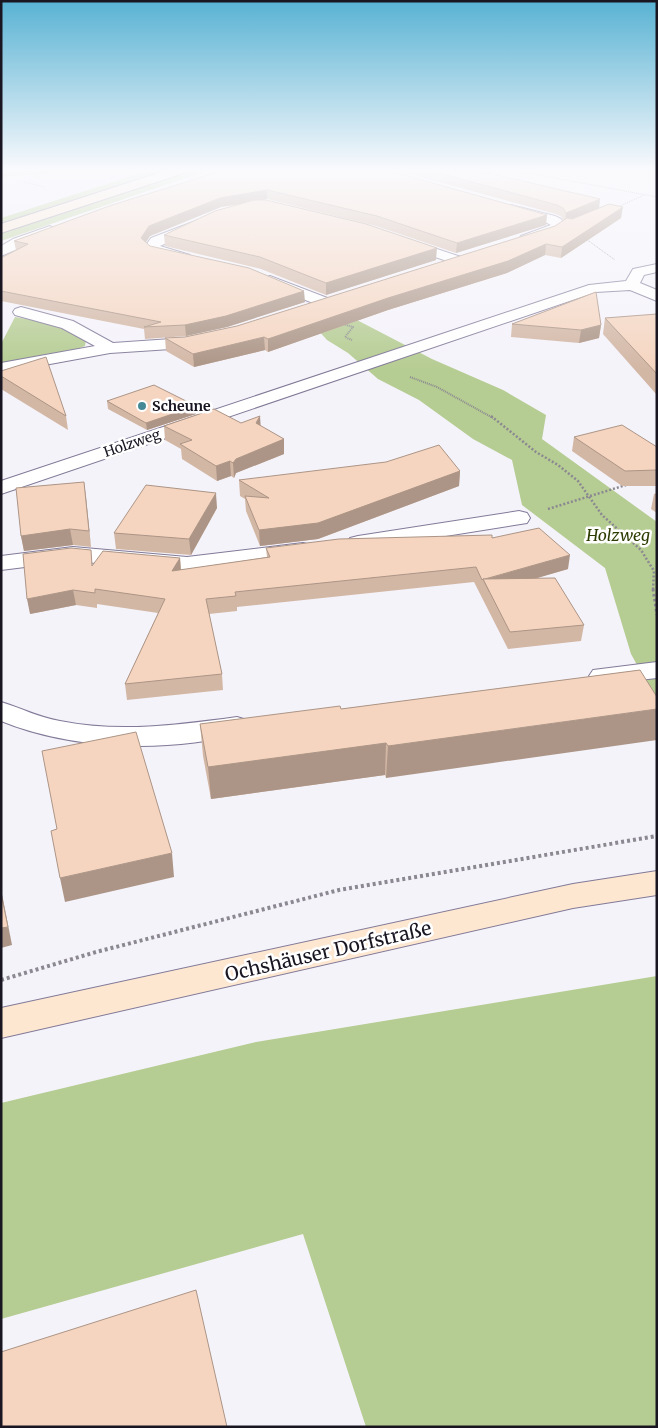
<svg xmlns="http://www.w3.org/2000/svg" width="658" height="1428" font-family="Merriweather,serif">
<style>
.built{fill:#eeebfb}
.green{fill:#b5cc92}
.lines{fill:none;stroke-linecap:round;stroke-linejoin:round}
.street-casing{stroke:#827a98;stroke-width:2}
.secondary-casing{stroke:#827a98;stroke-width:2}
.path-far4{stroke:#8b8892;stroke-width:1;stroke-dasharray:1 1;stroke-linecap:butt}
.path-far3{stroke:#8b8892;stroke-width:2;stroke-dasharray:1 1;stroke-linecap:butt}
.path-far2{stroke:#8b8892;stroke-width:2.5;stroke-dasharray:2 2;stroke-linecap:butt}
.path-far1{stroke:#8b8892;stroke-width:3;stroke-dasharray:2.5 2.5;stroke-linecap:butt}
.path{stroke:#8b8892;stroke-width:4;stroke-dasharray:3 3;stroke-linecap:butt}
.street{fill:#fff;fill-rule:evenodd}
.secondary{fill:#fde7d1;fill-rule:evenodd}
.wall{fill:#d3b7a5}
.shaded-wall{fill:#ac9586}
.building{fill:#f5d5c0;stroke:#ac9586}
.poi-dot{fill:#458997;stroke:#fff;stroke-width:2}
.labels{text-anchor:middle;stroke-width:5;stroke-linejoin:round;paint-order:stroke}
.far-poi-label{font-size:14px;font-weight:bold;fill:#191622;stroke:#fff;text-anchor:start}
.far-street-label{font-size:14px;fill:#191622;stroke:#fff}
.park-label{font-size:16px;font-style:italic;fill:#2b3c00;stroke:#fff}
.near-street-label{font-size:19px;fill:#191622;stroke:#fff}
</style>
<rect width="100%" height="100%" fill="#f5f3fa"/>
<path class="built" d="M1 170H150L1 218Z"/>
<g class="green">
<path d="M150 170H209L1 241V218Z"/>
<path d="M330 306 432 359 503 390 546 415 542 439 657 522V701L631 654 605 568 522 505 512 460 473 439 419 400 378 379 348 353 327 340 316 328Z"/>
<path d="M15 317 56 324 86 340 85 346 61 355 1 364V344Z"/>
<path d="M657 976V1427H366L303 1234 1 1319V1103L256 1042Z"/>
</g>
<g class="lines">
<defs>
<g id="street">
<path d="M511 205 555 216 561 219 565 227C557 236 532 245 521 242L519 239 521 236 551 225 545 222 506 212 504 209 506 206Z"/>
<path d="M198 220 203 221 205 224 203 227 160 246 190 255 192 258 190 261 185 262 146 251 144 248 151 238Z"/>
<path d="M50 226 57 230 55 233 1 256V246L13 239Z"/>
<path d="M401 237 461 257 463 260 456 264 396 244 394 241Z"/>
<path d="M657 264V272L644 275 640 283 657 290V301L630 290 596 292 1 494V481L589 285 626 281 633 269Z"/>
<path d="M270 276 330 299 332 302 330 305H318L265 284 262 281 265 278Z"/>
<path d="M21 307 73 321 113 343 186 338 203 334 209 335 211 339 209 343 186 348 110 353 1 373V363L95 346 62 328 15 315 13 312 15 309Z"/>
<path d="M519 511 527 513 530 518 527 523 358 550 350 548 347 543 350 538 358 536Z"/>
<path d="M303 543 311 545 314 550 311 555 187 571 73 561 1 570V556L73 547 187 557Z"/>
<path d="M657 662V678L602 684 593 682 589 676 593 670Z"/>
<path d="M1 702C21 708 40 718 60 721 119 733 178 725 237 717L247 720 251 726 247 732C170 753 75 751 1 721Z"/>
</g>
<g id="secondary">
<path d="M168 170H186L184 173 1 233V224Z"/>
<path d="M657 871V895L573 908 1 1038V1008L573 884Z"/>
</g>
</defs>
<use href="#street" class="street-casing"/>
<use href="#secondary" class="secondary-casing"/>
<g class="path-far4">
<path d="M512 170 657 197"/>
<path d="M29 174 40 177"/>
<path d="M1 179 10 176"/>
<path d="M24 182 45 187"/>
<path d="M618 207 644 195"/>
<path d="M586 239 615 260"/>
</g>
<g class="path-far3">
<path d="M343 324 353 327 345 337 352 340"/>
<path d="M410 377 437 387 493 418"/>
</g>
<g class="path-far2">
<path d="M491 416 536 452 558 465 578 481 602 515 641 550 654 571 653 591"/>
<path d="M548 509 626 485"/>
</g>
<path class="path-far1" d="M653 589 657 615"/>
<path class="path" d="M1 980 96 952 339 890 657 836"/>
<use href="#street" class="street"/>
<use href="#secondary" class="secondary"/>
</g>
<g class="wall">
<path d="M225 170 546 225 456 253 376 226 267 199 263 200 436 260 326 295 261 269 165 246 164 235 239 204 221 207 150 236 146 242 150 246 305 302 227 327 186 336 145 339 144 329 1 301V258L16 250 14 241Z"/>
<path d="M395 170H475L599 208 621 218 561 258 545 255 507 273 388 310 268 352 265 350 194 367 166 351 165 338 185 337 237 326 555 226 563 220 562 217 556 214Z"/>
<path d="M657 314V395L603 334 605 318Z"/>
<path d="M512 324 601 325 599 338 579 343 511 337Z"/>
<path d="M1 371 66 416 68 430 1 389Z"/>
<path d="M107 401 196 406V414L147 430 108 409Z"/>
<path d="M241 423 260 426 284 439V454L236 473 234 478 231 476 217 481 182 459 181 449 165 440 164 426Z"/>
<path d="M574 437 657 447V486H622L572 451Z"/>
<path d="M460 471 459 486 318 539 260 546 246 511 245 499 240 496 239 480Z"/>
<path d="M84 482 91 547 73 545 24 551 21 536Z"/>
<path d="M657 493V513L651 509 654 494Z"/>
<path d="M217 508 191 555 116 549 114 533Z"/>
<path d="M492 538 568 569 537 578 584 625 581 641 508 649 474 582 237 607V611L209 614 222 674 223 690 127 700 125 684 158 613 97 604V608L76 605 30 614 93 565 180 558 181 570 267 557 266 548Z"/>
<path d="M640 670 386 778 385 775 211 799 203 756 200 724 341 709Z"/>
</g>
<g class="shaded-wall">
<path d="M1 170H87L1 177Z"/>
<path d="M267 190V199L221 207 150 236 142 248 141 238 149 226 220 198Z"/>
<path d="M600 199 599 209 565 223 566 213Z"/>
<path d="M623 207 621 218 561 258 562 247Z"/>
<path d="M547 215 546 225 456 253 457 243Z"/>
<path d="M546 244 545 255 507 273 388 310 268 352V339Z"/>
<path d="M437 248 436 260 326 295V283Z"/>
<path d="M304 291 305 302 227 327 186 336 185 325Z"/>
<path d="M601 325 599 338 579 343 581 330Z"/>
<path d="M264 337 265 350 194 367 193 354Z"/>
<path d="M196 406V414L147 430 146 423Z"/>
<path d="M260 416 261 430 256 423Z"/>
<path d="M284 439V454L236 473 234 478 233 463 236 459Z"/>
<path d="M230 461 231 476 217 481 216 466Z"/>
<path d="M460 471 459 486 318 539 260 546 259 530Z"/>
<path d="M84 482 86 497 91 547 89 531Z"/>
<path d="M216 493 217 508 191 555 189 539Z"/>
<path d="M70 529 73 545 24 551 21 536Z"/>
<path d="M570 555 568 569 489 592 483 580Z"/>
<path d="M180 558 181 572 172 571Z"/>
<path d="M73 590 76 605 30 614 27 599Z"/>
<path d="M657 709V740L386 778 388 746Z"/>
<path d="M386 743 385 775 211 799 208 767Z"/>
<path d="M172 853 174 877 65 902 60 878Z"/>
<path d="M1 889 12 945 1 948Z"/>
</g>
<g class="building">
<path d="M225 170H386L547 215 457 243 377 216 267 190 220 198 149 226 141 238 150 246 249 268 304 291 226 316 185 325 144 327 161 322 1 291V258L28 244 14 241 112 205Z"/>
<path d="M428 170H475L600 199 566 213 563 208 557 205Z"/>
<path d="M254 200H266L366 224 437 248 326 283 260 257 164 235 215 211Z"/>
<path d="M609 204 623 207 562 247 546 244 508 261 388 298 268 339 264 337 193 354 165 338 185 337 237 326 555 226 567 218 572 219Z"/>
<path d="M596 292 601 325 581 330 512 324Z"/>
<path d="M657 314V374L605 318Z"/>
<path d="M46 357 66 416 1 376V371Z"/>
<path d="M154 385 196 406 146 423 107 401Z"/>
<path d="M214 409 241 423 260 416 256 423 284 439 236 459 233 463 230 461 216 466 180 444 192 440 164 426Z"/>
<path d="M622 425 657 447V470L625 471 574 437Z"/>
<path d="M439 445 460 471 318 523 259 530 245 496 269 498 239 480 386 462Z"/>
<path d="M84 482 89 531 70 529 21 536 16 488Z"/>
<path d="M146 485 216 493 189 539 114 533Z"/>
<path d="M539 528 570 555 485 579H483L482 580 476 567 235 592 236 596 206 599 222 674 125 684 165 599 95 589V593L73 590 27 599 23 554 71 548 91 550 92 566 103 551 180 558 172 571 270 557 266 548 339 539 492 535V538Z"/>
<path d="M555 578 584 625 510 632 483 579Z"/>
<path d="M640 670 657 697V709L388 746 386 743 208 767 200 724 340 706 341 709Z"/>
<path d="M136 732 172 853 60 878 51 831 57 829 42 751Z"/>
<path d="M1 893 8 927 1 928Z"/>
<path d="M196 1290 227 1427H1V1352Z"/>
</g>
<linearGradient id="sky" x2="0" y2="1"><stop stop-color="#58b2d3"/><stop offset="0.46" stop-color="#fafafd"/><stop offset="1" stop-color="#fafafd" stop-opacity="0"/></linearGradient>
<rect width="658" height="370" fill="url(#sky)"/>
<circle class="poi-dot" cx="142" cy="406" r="5"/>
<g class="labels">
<g class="far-poi-label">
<text x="152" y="411">Scheune</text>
</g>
<g class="far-street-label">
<text transform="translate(132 443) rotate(-19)" y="5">Holzweg</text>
</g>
<g class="park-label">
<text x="618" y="541">Holzweg</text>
</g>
<g class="near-street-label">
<text transform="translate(328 951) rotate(-13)" y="7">Ochshäuser Dorfstraße</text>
</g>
</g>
<rect width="658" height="1428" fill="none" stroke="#191622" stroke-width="5"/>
</svg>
